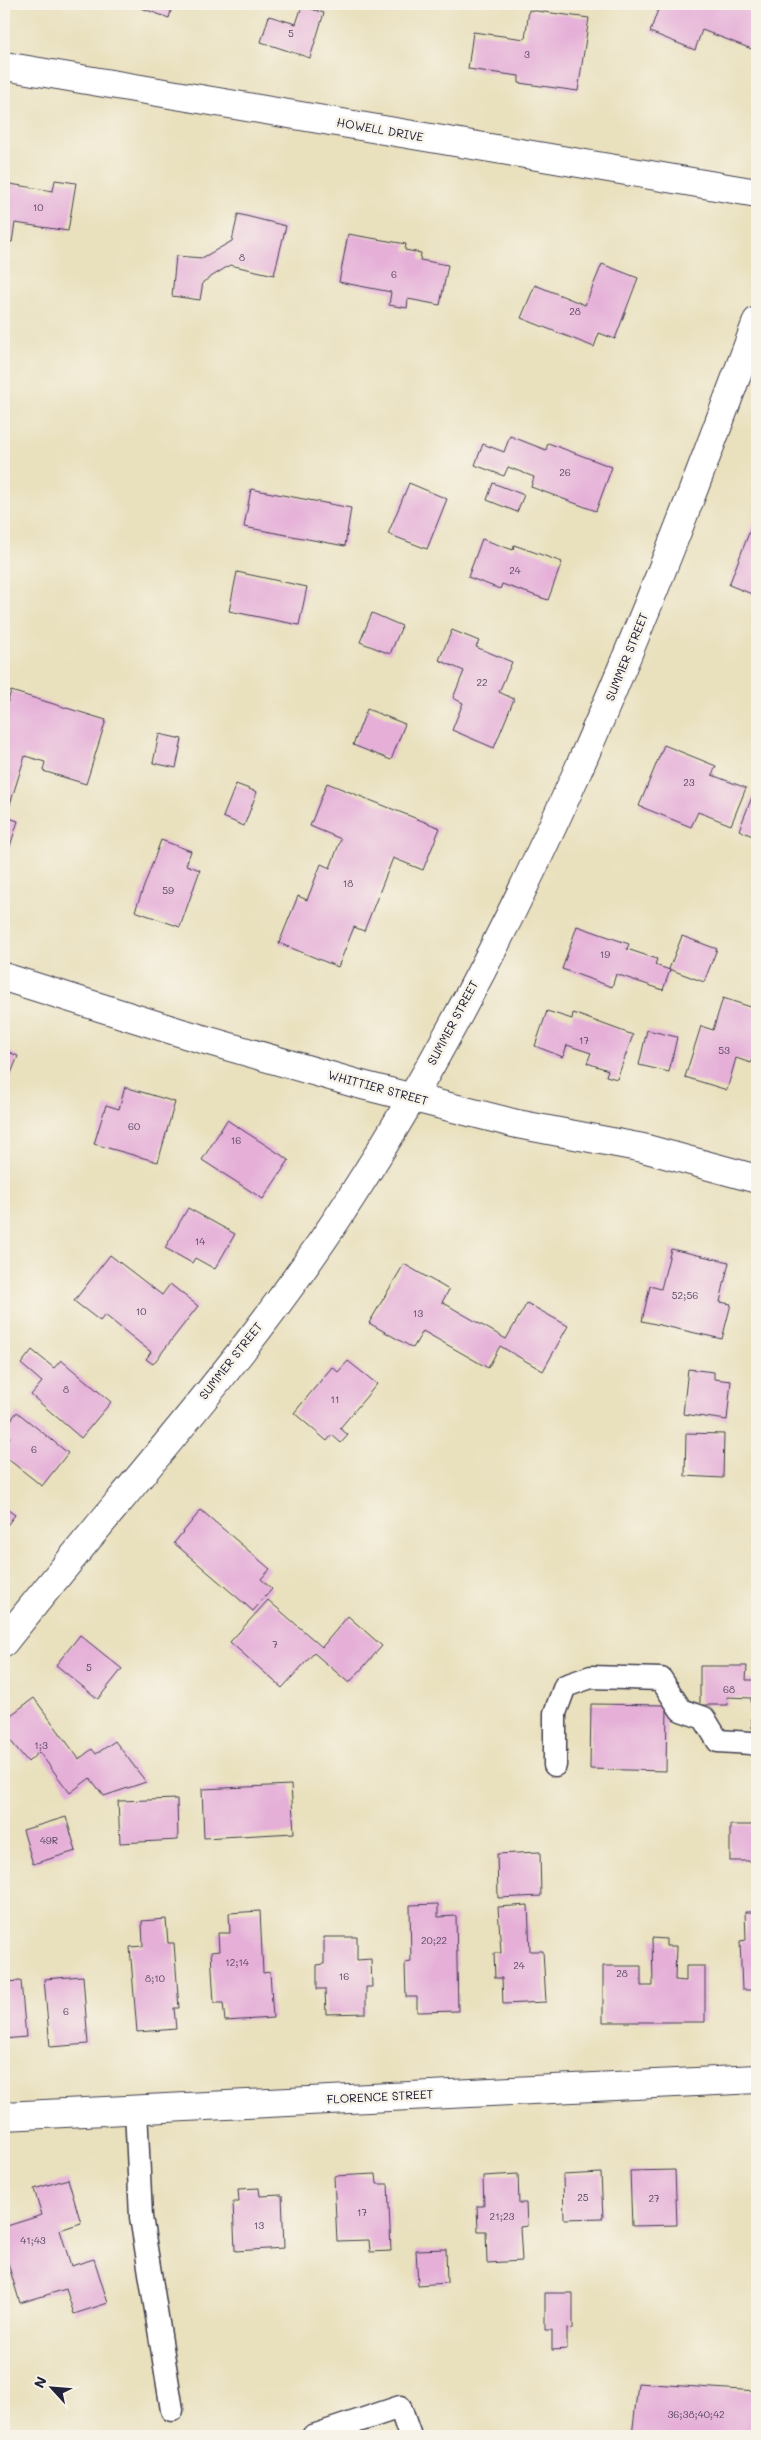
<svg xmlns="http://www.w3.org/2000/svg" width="761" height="2440" font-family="Mali,sans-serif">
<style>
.building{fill:#e5afd8}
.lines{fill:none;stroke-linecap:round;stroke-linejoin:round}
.service-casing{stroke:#403e4e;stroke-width:25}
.minor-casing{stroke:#403e4e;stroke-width:30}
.tertiary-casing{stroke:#403e4e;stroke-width:30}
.service{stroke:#fff;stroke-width:22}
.minor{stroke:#fff;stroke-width:28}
.tertiary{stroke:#fff;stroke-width:28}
.labels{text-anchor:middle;stroke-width:5;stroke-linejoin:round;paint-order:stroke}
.number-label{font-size:10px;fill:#534562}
.street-label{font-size:12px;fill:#22223b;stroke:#f7f3e8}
</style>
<rect width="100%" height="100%" fill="#f7f3e8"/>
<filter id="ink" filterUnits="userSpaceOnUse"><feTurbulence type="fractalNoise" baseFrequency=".02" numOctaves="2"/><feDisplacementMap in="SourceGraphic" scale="10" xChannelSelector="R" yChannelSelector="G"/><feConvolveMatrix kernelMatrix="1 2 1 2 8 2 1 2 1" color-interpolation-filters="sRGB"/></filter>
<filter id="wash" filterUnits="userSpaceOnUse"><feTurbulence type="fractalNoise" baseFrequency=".0096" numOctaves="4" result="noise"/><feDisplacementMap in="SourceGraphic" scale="20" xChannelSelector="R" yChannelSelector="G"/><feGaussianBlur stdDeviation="1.12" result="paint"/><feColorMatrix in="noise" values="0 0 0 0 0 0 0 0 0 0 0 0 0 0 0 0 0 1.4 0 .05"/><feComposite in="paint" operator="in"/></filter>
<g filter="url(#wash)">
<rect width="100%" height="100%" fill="#e9e0bd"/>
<g id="blocks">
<g class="building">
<path d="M130 4H173L169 18Z"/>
<path d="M660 4H757V51L702 30 695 50 650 32Z"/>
<path d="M302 6 324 13 310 58 261 42 269 16 296 24Z"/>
<path d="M529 10 589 18 578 91 519 83V76L468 69 473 32 525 39Z"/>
<path d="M55 180 76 183 68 231 15 223 12 242 4 240V183L53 191Z"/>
<path d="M238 214 286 226 274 275 230 265 203 282 200 300 172 296 176 256 202 258 232 241Z"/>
<path d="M348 234 406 244 405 250 421 253 420 260 448 265 440 305 408 299 407 308 389 305 391 292 339 282Z"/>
<path d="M602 264 638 278 615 339 599 333 594 347 521 318 535 285 585 305Z"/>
<path d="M510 436 546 450 548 443 612 467 596 511 531 487 534 477 508 467 504 476 475 465 483 444 504 452Z"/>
<path d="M409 483 447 499 427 549 388 534Z"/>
<path d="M493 483 524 495 517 512 487 500Z"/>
<path d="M251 489 351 508 345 546 244 527Z"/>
<path d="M757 512V596L729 585Z"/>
<path d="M482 539 513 550 514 545 562 562 548 600 502 584 500 589 468 577Z"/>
<path d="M237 572 307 587 299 625 229 611Z"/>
<path d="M372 613 402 626 390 654 360 642Z"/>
<path d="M452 630 479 641 476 647 512 662 499 692 514 699 494 748 452 730 463 703 453 698 464 671 439 660Z"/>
<path d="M11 691 106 720 86 784 43 771 45 762 25 756 6 817 18 821 4 865V714Z"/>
<path d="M367 709 405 724 391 760 353 745Z"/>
<path d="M159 734 182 739 176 768 153 763Z"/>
<path d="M664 745 716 766 712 775 746 788 731 825 698 812 691 827 639 806Z"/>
<path d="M327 783 440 828 423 870 393 858 364 931 354 927 338 967 279 943 298 896 307 900 321 864 330 868 341 839 310 826Z"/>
<path d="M236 784 257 792 244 826 223 817Z"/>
<path d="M752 797 757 799V838L739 830Z"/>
<path d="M161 840 191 851 186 865 200 870 180 927 135 911Z"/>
<path d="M577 926 629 944 627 949 657 959 655 965 670 970 663 990 616 974 612 987 562 969Z"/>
<path d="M682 936 717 949 704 982 669 969Z"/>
<path d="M723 998 757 1009V1042L751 1063 736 1058 727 1090 685 1077 701 1026 713 1030Z"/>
<path d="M547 1011 572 1019 573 1013 633 1035 617 1079 606 1076 608 1070 587 1063 591 1053 567 1045 563 1057 535 1046Z"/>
<path d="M647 1030 677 1037 669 1072 639 1065Z"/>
<path d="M4 1050 18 1056 4 1091Z"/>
<path d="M125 1087 175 1102 158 1162 94 1144 106 1105 119 1109Z"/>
<path d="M227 1120 289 1160 263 1199 202 1160Z"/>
<path d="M188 1208 235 1234 215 1269 195 1258 192 1263 165 1248Z"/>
<path d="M671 1249 729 1262 720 1302 731 1304 722 1339 642 1321 650 1286 661 1289Z"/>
<path d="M110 1255 162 1295 170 1284 198 1306 153 1364 146 1359 151 1352 105 1315 100 1321 74 1301Z"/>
<path d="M404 1264 449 1290 442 1302 506 1339 527 1303 568 1326 543 1371 500 1346 488 1368 423 1331 413 1348 369 1323Z"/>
<path d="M32 1350 54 1368 61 1360 111 1402 81 1438 31 1395 42 1382 21 1364Z"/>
<path d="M348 1361 377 1384 340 1428 348 1435 341 1443 332 1435 327 1441 294 1413 332 1367 338 1372Z"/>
<path d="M688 1369 714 1372V1379L731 1381 727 1420 683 1414Z"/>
<path d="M17 1412 68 1453 42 1486 4 1456V1445L10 1437 4 1433V1429Z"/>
<path d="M686 1433 724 1434 723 1478 685 1476Z"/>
<path d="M4 1507 15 1515 4 1529Z"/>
<path d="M201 1510 270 1569 261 1579 272 1589 253 1611 174 1543Z"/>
<path d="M268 1600 322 1647 348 1616 382 1646 349 1683 314 1653 282 1688 230 1642Z"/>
<path d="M80 1635 122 1669 98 1699 56 1665Z"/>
<path d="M700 1666H747L746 1680H757V1728H752L751 1698 727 1697 728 1705H700Z"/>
<path d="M34 1698 79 1759 92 1749 96 1754 115 1741 146 1782 104 1796 90 1778 70 1793 39 1752 28 1762 4 1733V1720Z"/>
<path d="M591 1704 667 1705 666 1771 590 1769Z"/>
<path d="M291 1785 294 1833 204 1838 202 1789Z"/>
<path d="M177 1799 178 1840 120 1843 118 1801Z"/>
<path d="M66 1817 76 1851 33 1864 23 1830Z"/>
<rect x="730" y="1825" width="27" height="36"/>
<path d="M540 1852 541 1896 498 1898 497 1854Z"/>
<path d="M438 1904V1917L456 1916 458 2011 417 2012V1997H406L405 1963 411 1962 410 1905Z"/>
<path d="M528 1905 530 1951H543L546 2002 503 2004 502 1978H495L494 1953H501L498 1907Z"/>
<path d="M260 1911 263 1973 270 1972 273 2018 225 2021 223 2003H214L211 1952 219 1951 218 1933H230L229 1913Z"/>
<path d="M745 1912H757V1990H742L740 1941 746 1940Z"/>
<path d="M166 1919 168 1943H174L179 2008H174L176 2029 137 2032 130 1947 143 1946 142 1921Z"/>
<path d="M324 1937H357V1960L371 1959 372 1987H366V2013L326 2014 325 1989H317V1965L324 1964Z"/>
<path d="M652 1938 666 1939V1946H676L675 1980 686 1981V1966H705V2022H603V1966H641V1986H653Z"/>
<path d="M83 1976 88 2044 50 2047 44 1979Z"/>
<path d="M21 1981 26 2037 4 2039V1982Z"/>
<path d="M675 2170 677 2225 632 2226 630 2171Z"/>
<path d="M601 2173 603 2218 564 2219 563 2175Z"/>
<path d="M376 2174 377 2184H388L391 2251 370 2252 369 2240 337 2241 334 2176Z"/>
<path d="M518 2174 519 2203H526L527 2226 520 2227 522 2261 487 2263 486 2231H478L477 2206H484L483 2176Z"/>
<path d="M68 2179 81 2223 60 2230 71 2266 94 2259 108 2303 74 2314 66 2289 20 2303 4 2250V2227L42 2215 34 2189Z"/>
<path d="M259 2188 260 2196 282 2195 284 2248 235 2251 233 2202H239L238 2189Z"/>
<path d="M446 2249 447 2283 418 2285 416 2250Z"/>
<path d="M545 2293H573V2329L567 2328V2349L552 2350V2330H545Z"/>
<path d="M638 2383 757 2391V2436H632Z"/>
</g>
</g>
</g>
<g filter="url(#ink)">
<use href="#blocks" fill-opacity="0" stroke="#403e4e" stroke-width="1"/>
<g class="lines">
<defs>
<g id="service">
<path d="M555 1765V1713L565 1686 591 1677 661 1679 681 1710 704 1718 718 1741 751 1743 757 1745"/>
<path d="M136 2109 141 2217 172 2410"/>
<path d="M313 2436 400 2407 410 2436"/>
</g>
<g id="minor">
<path d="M4 66 757 193"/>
<path d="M4 977 185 1034 358 1084 517 1124 643 1148 757 1179"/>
<path d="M4 2116 757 2079"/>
</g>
<path id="tertiary" d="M4 1642C120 1495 249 1357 350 1199 526 927 645 623 757 321"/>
</defs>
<use href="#service" class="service-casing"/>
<use href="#minor" class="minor-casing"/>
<use href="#tertiary" class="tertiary-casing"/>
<use href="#service" class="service"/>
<use href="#minor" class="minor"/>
<use href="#tertiary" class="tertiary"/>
</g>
</g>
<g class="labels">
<g class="number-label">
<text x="291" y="37">5</text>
<text x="527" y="58">3</text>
<text x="38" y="211">10</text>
<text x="242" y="261">8</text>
<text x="394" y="278">6</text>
<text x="575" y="315">28</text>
<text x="565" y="476">26</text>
<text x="515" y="574">24</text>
<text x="482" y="686">22</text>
<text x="689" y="786">23</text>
<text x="348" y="887">18</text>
<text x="168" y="894">59</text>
<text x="605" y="958">19</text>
<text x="584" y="1044">17</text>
<text x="724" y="1054">53</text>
<text x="134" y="1130">60</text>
<text x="236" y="1144">16</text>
<text x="200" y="1245">14</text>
<text x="685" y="1299">52;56</text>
<text x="141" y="1315">10</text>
<text x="418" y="1317">13</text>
<text x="66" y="1393">8</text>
<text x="335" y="1403">11</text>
<text x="34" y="1453">6</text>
<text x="275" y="1648">7</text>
<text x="89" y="1671">5</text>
<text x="729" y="1693">68</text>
<text x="41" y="1749">1;3</text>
<text x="49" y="1844">49R</text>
<text x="434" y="1944">20;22</text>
<text x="237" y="1966">12;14</text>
<text x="519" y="1969">24</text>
<text x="622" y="1977">28</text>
<text x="344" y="1980">16</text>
<text x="155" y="1982">8;10</text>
<text x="66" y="2015">6</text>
<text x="583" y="2201">25</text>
<text x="654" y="2202">27</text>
<text x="362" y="2216">17</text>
<text x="502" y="2220">21;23</text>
<text x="259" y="2229">13</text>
<text x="33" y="2244">41;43</text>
<text x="696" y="2418">36;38;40;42</text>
</g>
<g class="street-label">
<text transform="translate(380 130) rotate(10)" y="4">HOWELL DRIVE</text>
<text transform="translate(627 657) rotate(-68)" y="4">SUMMER STREET</text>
<text transform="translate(453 1023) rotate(-62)" y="4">SUMMER STREET</text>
<text transform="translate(378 1088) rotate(15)" y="4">WHITTIER STREET</text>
<text transform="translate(231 1361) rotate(-52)" y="4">SUMMER STREET</text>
<text transform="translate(380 2097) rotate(-3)" y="4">FLORENCE STREET</text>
</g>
</g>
<rect width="761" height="2440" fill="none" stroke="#f7f3e8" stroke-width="20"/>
<g transform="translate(52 2388) rotate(296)" stroke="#f7f3e8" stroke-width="4" paint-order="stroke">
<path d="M0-4L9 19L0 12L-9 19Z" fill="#22223b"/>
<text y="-8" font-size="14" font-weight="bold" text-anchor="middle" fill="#22223b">N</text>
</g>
</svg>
